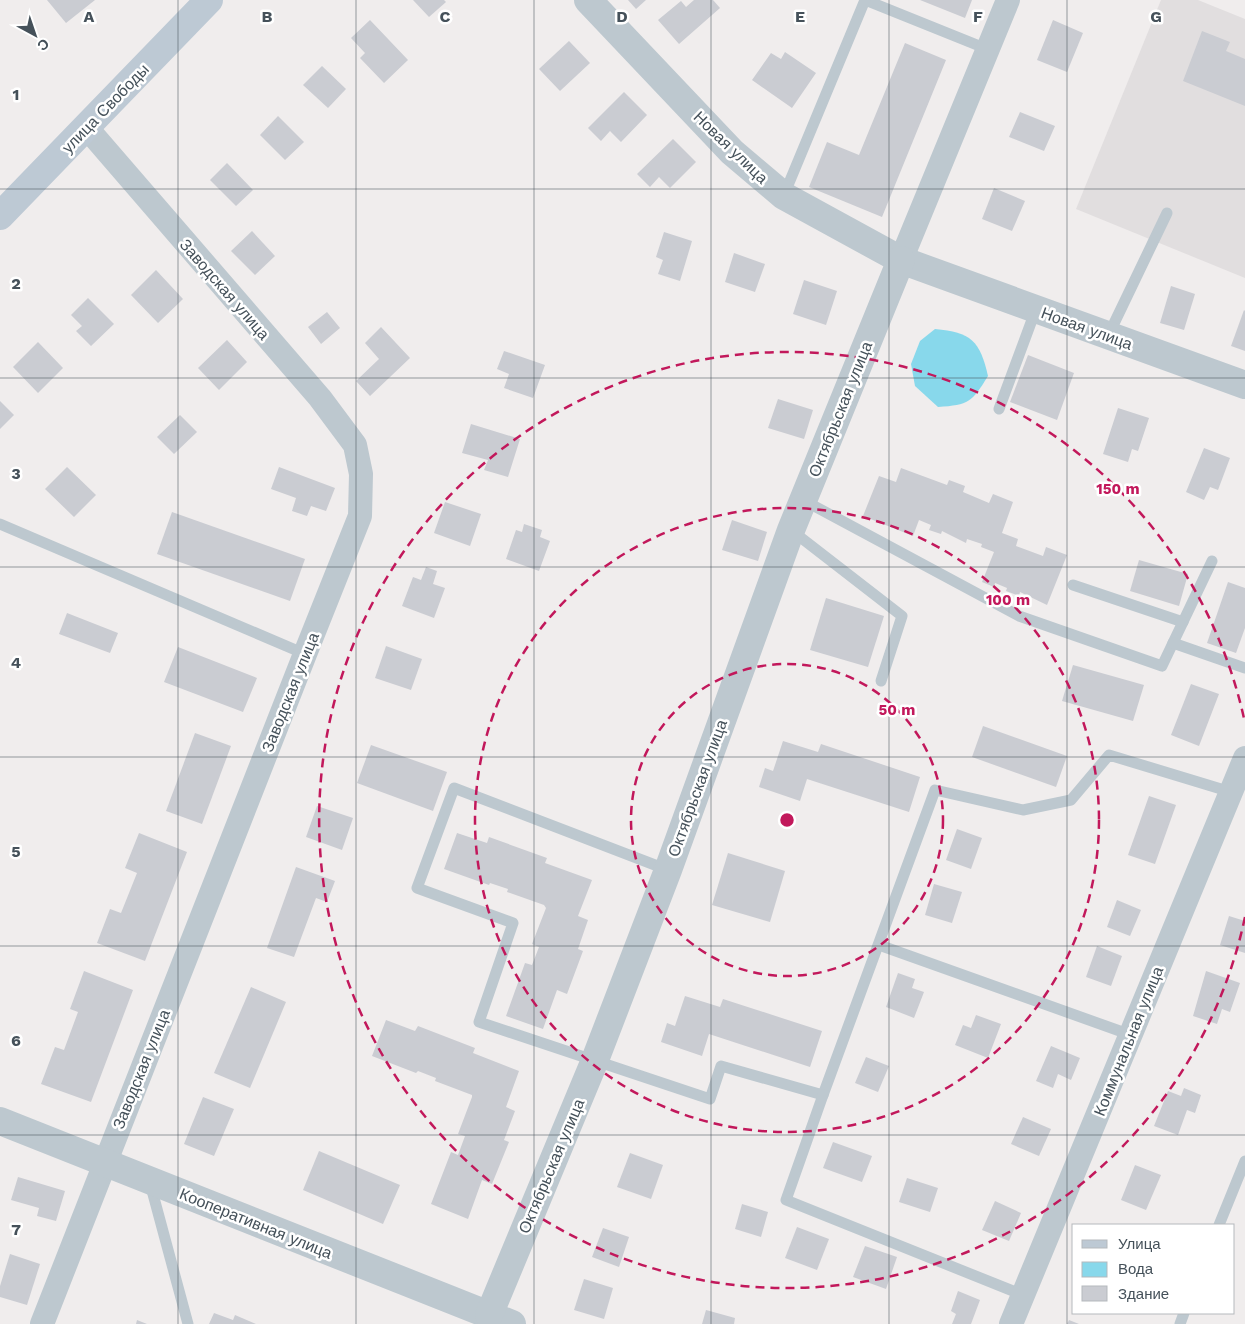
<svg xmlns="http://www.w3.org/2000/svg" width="1245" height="1324" font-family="'Work Sans',sans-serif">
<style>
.education{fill:#e1dedf}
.water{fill:#88d8eb}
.building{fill:#caccd2}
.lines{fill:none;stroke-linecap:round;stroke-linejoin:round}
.service{stroke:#bdc8cf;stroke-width:11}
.minor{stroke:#bdc8cf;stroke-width:24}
.tertiary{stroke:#bdc8cf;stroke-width:28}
.secondary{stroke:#bdc9d4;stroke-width:28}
.grid{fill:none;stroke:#45515a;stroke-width:1;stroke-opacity:0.55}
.ring{fill:none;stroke:#c2185b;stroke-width:2.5;stroke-dasharray:9 6}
.labels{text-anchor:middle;stroke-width:5;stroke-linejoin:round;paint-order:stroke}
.street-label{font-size:16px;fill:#45515a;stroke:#fff}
.grid-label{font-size:16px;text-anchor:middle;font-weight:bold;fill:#45515a;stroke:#fff;stroke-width:5;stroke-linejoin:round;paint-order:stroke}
.centre{fill:#c2185b;stroke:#fff;stroke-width:2.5}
.ring-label{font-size:15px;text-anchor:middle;font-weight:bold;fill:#c2185b;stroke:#fff;stroke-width:5;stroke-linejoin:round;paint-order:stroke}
</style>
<rect width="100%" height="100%" fill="#f0eded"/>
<path class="education" d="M1161 0H1198L1245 19V278L1076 209Z"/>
<path class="water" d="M935 329C971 332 980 341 988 376 972 402 969 405 938 407L915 386 911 364 920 341Z"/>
<g class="building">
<path d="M47 0H95L66 23Z"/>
<path d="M413 0H444L446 2 429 17Z"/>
<path d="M628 0H646L636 9Z"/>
<path d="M694 0H713L720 8 679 44 658 20 681 1 686 7Z"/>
<path d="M920 0H972L965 18Z"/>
<path d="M370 20 408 60 384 83 360 58 365 53 351 38Z"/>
<path d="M1053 20 1083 33 1067 72 1037 60Z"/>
<path d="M1202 31 1230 42 1226 51 1245 59V106L1183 81Z"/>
<path d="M569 41 590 63 560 91 539 69Z"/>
<path d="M905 43 946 60 882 217 809 187 827 142 859 155Z"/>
<path d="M785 52 816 73 792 108 752 80 771 53 781 59Z"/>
<path d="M322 66 346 89 328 108 303 85Z"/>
<path d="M624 92 647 115 621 142 610 131 601 141 588 128Z"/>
<path d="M1020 112 1055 126 1044 151 1009 137Z"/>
<path d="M278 116 304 142 285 160 260 135Z"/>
<path d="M673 139 696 162 670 188 659 177 650 187 637 174Z"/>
<path d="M227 163 253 190 236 206 210 180Z"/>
<path d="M994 188 1025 201 1012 231 982 219Z"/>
<path d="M252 231 275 256 255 275 231 251Z"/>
<path d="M664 232 692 241 680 281 658 274 663 260 656 257Z"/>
<path d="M734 253 765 264 755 292 725 282Z"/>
<path d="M156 270 183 299 158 323 131 295Z"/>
<path d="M804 280 837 291 826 325 793 314Z"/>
<path d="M1171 286 1195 294 1184 330 1160 323Z"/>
<path d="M88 298 114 324 91 346 76 331 82 326 71 315Z"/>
<path d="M1244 310 1245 311V351L1231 346Z"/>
<path d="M327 312 340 328 321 344 308 327Z"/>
<path d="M381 327 410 358 370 396 356 381 379 359 365 343Z"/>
<path d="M227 340 247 362 219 390 198 368Z"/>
<path d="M38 342 63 368 38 393 13 367Z"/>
<path d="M504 351 545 365 533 398 504 388 509 374 497 369Z"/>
<path d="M1028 355 1074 373 1057 420 1010 402Z"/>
<path d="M778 399 813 410 804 439 768 428Z"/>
<path d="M0 401 14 415 0 429Z"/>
<path d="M1118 408 1149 418 1138 451 1132 449 1128 462 1103 454Z"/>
<path d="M180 415 197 432 174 454 157 437Z"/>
<path d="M471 424 520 439 508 477 484 470 488 460 462 453Z"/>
<path d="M1204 448 1230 458 1218 490 1210 487 1204 500 1186 492Z"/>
<path d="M67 467 96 495 74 517 45 489Z"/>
<path d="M279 467 335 488 326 511 311 506 307 516 292 511 296 498 271 489Z"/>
<path d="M901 468 947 485 949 480 965 486 963 492 989 503 993 494 1013 502 1002 533 1018 539 1016 546 1043 556 1046 547 1067 555 1047 605 1020 592 1019 596 1006 591 1007 588 995 583 994 587 982 582 994 552 981 547 982 544 967 539 966 543 942 531 941 534 929 530 931 525 919 520 913 536 863 516 879 476 896 482Z"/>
<path d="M445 502 481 514 470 546 434 533Z"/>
<path d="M172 512 305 559 290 601 157 554Z"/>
<path d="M732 520 767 532 758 561 722 550Z"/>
<path d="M524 524 542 530 540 537 550 541 539 571 506 559 516 530 522 532Z"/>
<path d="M1139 560 1188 574 1179 606 1130 591Z"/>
<path d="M426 567 437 571 433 584 445 588 434 618 402 606 413 577 421 580Z"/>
<path d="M1228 582 1245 588V628L1236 653 1207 643Z"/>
<path d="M826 598 884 616 868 667 810 650Z"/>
<path d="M67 613 118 633 110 653 59 634Z"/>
<path d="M386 646 422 659 411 690 375 678Z"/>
<path d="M178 647 257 678 243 712 164 682Z"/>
<path d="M1073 665 1144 685 1133 721 1062 701Z"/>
<path d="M1191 684 1219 694 1199 746 1171 735Z"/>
<path d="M983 726 1067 756 1056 787 972 757Z"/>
<path d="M195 733 231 746 202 824 166 811Z"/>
<path d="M783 741 818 752 821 744 920 777 909 812 807 779 800 801 759 787 765 768 773 771Z"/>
<path d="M371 745 447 772 433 811 357 783Z"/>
<path d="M1149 796 1176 805 1155 864 1128 855Z"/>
<path d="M317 806 353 818 342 850 306 837Z"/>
<path d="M957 829 982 838 971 869 946 860Z"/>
<path d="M139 833 187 852 145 961 97 943 110 909 121 913 137 873 125 868Z"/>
<path d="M457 833 487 843 489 837 547 858 545 863 592 880 578 916 588 920 578 949 583 951 567 994 557 990 543 1029 506 1016 525 963 532 965 539 947 532 944 546 908 544 905 507 892 508 889 490 883 489 885 444 869Z"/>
<path d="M728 853 785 871 770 922 712 905Z"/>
<path d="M296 867 335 881 327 902 316 898 294 957 267 948Z"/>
<path d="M934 884 962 892 952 923 925 915Z"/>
<path d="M1117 900 1141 910 1130 936 1107 927Z"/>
<path d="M1229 916 1245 921V953L1220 945Z"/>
<path d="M1097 946 1122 956 1111 986 1086 977Z"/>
<path d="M84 971 133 990 91 1102 41 1084 55 1047 64 1050 78 1012 70 1009Z"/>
<path d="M1206 971 1240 983 1230 1012 1222 1009 1217 1024 1193 1016Z"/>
<path d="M898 973 915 979 912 988 924 992 914 1018 886 1007Z"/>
<path d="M251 987 286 1002 250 1088 214 1073Z"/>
<path d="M685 996 720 1007 723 999 822 1031 810 1067 709 1034 702 1056 661 1042 667 1023 675 1026Z"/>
<path d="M976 1015 1001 1024 988 1058 955 1045 963 1025 971 1028Z"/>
<path d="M386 1020 415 1031 418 1026 475 1048 473 1053 519 1071 506 1107 515 1111 504 1140 509 1142 492 1184 482 1180 468 1219 431 1204 451 1152 458 1155 465 1136 458 1134 472 1097V1095L435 1081 436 1078 418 1071 416 1073 372 1056Z"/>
<path d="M1051 1046 1080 1058 1071 1080 1058 1074 1053 1088 1036 1081Z"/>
<path d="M866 1057 889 1066 878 1092 855 1083Z"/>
<path d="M1184 1088 1201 1095 1195 1113 1187 1110 1178 1135 1154 1126 1168 1091 1181 1096Z"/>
<path d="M203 1097 234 1109 214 1156 184 1144Z"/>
<path d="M1023 1117 1051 1129 1039 1156 1011 1144Z"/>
<path d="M833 1142 872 1156 862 1182 823 1168Z"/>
<path d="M319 1151 400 1185 383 1224 303 1190Z"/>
<path d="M630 1153 663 1165 651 1199 617 1187Z"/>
<path d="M1135 1165 1161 1175 1146 1210 1121 1200Z"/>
<path d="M18 1177 65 1191 56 1221 37 1216 39 1208 11 1200Z"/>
<path d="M907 1178 938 1188 930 1212 899 1202Z"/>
<path d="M995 1201 1021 1213 1009 1241 982 1230Z"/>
<path d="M742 1204 768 1212 761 1237 735 1229Z"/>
<path d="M797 1227 829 1239 817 1270 785 1258Z"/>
<path d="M603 1228 629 1237 619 1267 592 1257Z"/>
<path d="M865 1246 897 1257 886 1289 853 1277Z"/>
<path d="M10 1254 40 1264 27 1305 0 1297V1286Z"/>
<path d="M584 1279 613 1288 604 1319 574 1310Z"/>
<path d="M958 1291 980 1300 971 1324H952L956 1314 951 1311Z"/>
<path d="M706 1310 735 1318 734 1324H702Z"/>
<path d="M214 1313 233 1320 235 1315 256 1324H209Z"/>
<path d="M137 1320 147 1324H136Z"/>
<path d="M1069 1320 1079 1324H1067Z"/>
</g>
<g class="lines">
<g class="service">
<path d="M865 0 987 49"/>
<path d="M784 195 865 0"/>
<path d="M1108 336 1167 213"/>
<path d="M999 409 1036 309"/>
<path d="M803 500 1019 616 1162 666 1212 561"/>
<path d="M0 524 305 654"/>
<path d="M791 530 902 616 881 681"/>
<path d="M1073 585 1183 622"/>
<path d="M1173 643 1245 668"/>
<path d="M668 870 454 788 417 888 513 923 479 1022 710 1099 721 1066 823 1095 935 790 1023 810 1071 800 1109 755 1231 792"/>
<path d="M879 945 1131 1035"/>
<path d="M823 1095 786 1200 1023 1295"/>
<path d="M150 1183 188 1324"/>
<path d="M1219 1225 1245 1161"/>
<path d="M1180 1324 1184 1313"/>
</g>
<g class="minor">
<path d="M901 260 1008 0"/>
<path d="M42 1324 305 654 360 516 361 474 355 445 320 398 86 127"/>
<path d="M1011 1324 1245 758"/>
</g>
<g class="tertiary">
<path d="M588 0 732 152 784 196 901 260 1245 385"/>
<path d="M0 1121 512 1324"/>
<path d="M489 1315 595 1060 668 870 791 530 901 260"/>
</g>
<path class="secondary" d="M0 216 209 0"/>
</g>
<path class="grid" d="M178 0V1324M356 0V1324M534 0V1324M711 0V1324M889 0V1324M1067 0V1324M0 189H1245M0 378H1245M0 567H1245M0 757H1245M0 946H1245M0 1135H1245"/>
<g class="ring">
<circle cx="787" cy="820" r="156"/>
<circle cx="787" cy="820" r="312"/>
<path d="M1245 917A468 468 0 1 1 1245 723"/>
</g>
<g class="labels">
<g class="street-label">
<text transform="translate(105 108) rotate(-46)" y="6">улица Свободы</text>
<text transform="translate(731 147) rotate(44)" y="6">Новая улица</text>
<text transform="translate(225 289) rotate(49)" y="6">Заводская улица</text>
<text transform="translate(1087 328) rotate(20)" y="6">Новая улица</text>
<text transform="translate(840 409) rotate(-68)" y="6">Октябрьская улица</text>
<text transform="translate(290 692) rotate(-68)" y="6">Заводская улица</text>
<text transform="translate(697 788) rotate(-70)" y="6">Октябрьская улица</text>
<text transform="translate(1128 1041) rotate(-68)" y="6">Коммунальная улица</text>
<text transform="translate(141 1069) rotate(-68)" y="6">Заводская улица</text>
<text transform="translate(551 1166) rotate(-67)" y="6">Октябрьская улица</text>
<text transform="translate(256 1223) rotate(22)" y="6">Кооперативная улица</text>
</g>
</g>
<g class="grid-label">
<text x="89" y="22">A</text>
<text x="267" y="22">B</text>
<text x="445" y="22">C</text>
<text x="622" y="22">D</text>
<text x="800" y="22">E</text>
<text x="978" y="22">F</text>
<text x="1156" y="22">G</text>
<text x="16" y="100">1</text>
<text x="16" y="289">2</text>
<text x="16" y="479">3</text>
<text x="16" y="668">4</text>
<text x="16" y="857">5</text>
<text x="16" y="1046">6</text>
<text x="16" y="1235">7</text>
</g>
<circle cx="787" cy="820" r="8" class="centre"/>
<g class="ring-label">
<text x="1118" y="494">150 m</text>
<text x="1008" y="605">100 m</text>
<text x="897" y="715">50 m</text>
</g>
<rect x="1072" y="1224" width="162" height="90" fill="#ffffff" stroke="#b5b9bd"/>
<rect x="1082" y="1240" width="25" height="8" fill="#bdc9d4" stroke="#b5b9bd"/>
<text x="1118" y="1249" font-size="15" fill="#45515a">Улица</text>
<rect x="1082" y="1262" width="25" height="15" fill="#88d8eb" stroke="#b5b9bd"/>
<text x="1118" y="1274" font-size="15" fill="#45515a">Вода</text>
<rect x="1082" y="1286" width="25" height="15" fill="#caccd2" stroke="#b5b9bd"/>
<text x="1118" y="1299" font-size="15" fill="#45515a">Здание</text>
<g transform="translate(35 35) rotate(140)" stroke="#ffffff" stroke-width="4" paint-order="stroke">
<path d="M0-4L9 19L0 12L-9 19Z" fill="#45515a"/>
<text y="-8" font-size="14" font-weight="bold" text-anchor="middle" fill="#45515a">С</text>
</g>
</svg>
